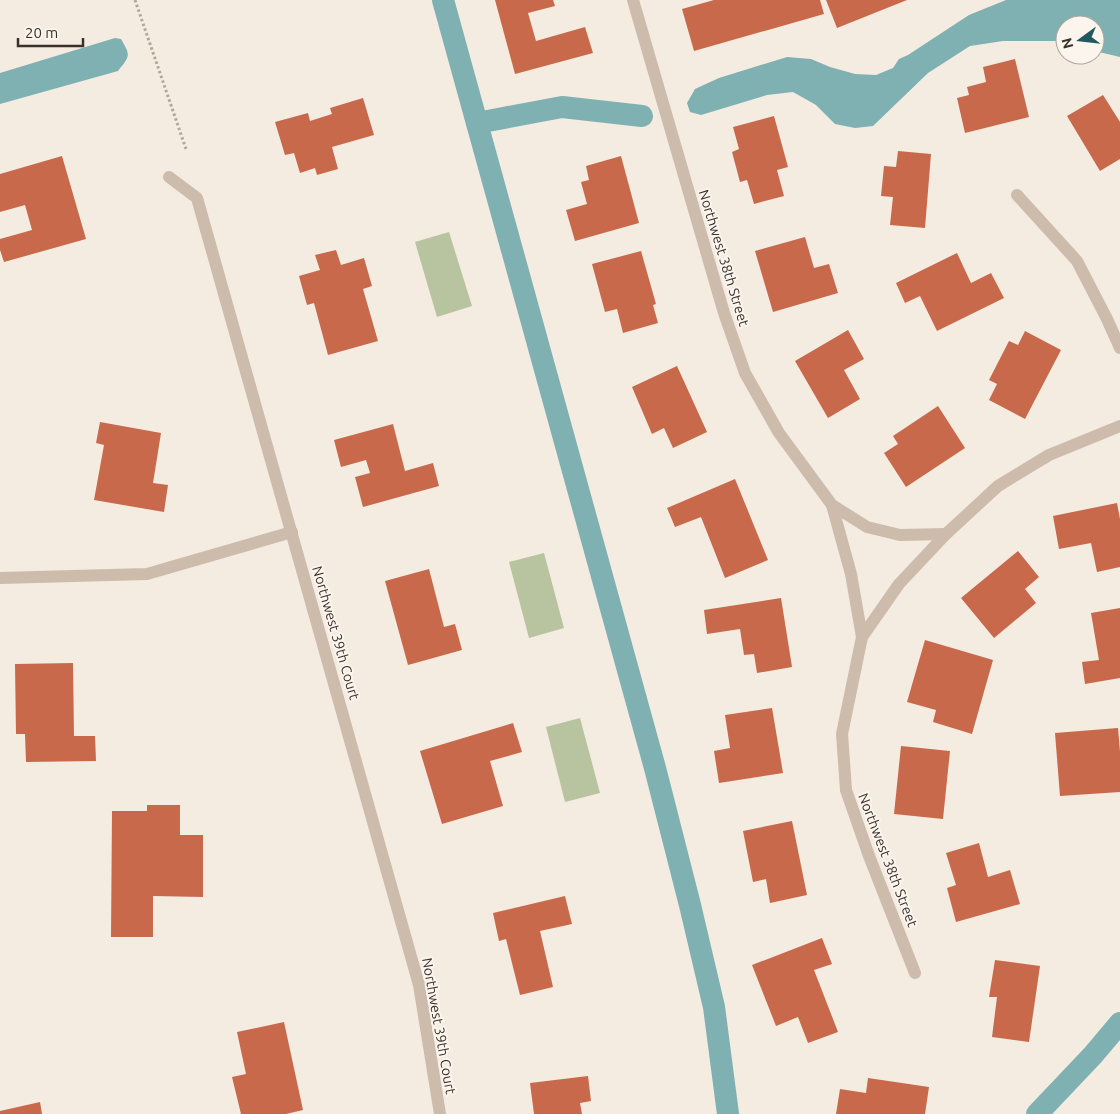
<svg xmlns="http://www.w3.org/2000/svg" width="1120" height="1114" font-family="Ubuntu,sans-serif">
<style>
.green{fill:#b8c4a0}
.water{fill:#7fb0b2}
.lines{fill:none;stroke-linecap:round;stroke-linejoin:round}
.canal{stroke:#7fb0b2;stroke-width:22}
.building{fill:#c8694b}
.path{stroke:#b9a596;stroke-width:3;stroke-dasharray:2.5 2.5;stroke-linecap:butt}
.street{stroke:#cdbbac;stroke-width:12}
.labels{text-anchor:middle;stroke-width:4;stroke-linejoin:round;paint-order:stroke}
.street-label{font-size:14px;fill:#3b302b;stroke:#fbf5ee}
</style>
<rect width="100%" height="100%" fill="#f4ebe1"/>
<g class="green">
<path d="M449 232 472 306 437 317 415 242Z"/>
<path d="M544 553 564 628 529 638 509 562Z"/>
<path d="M580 718 600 793 565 802 546 727Z"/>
</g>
<g class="water">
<path d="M1006 0H1120V57L1095 51V25H1065V43L1056 41H1003L970 46 928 73 873 126 855 128 835 124 816 105 793 92 767 95 701 115 690 112 687 103 695 89 719 78 787 57 811 59 830 67 855 74 876 75 893 68 899 59 908 55 969 15Z"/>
<path d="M115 38 121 39C131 56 130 56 118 71L0 104V73Z"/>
</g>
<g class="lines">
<g class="canal">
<path d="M443 0 655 768 690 905 714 1007 728 1114"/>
<path d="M477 123 562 107 642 116"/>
<path d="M1037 1114 1093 1055 1120 1023"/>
</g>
</g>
<g class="building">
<path d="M495 0H553L555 6 528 13 536 41 585 27 593 53 515 74Z"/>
<path d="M714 0H820L824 14 694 51 682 9Z"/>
<path d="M826 0H907L837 28Z"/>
<path d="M1015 59 1029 117 965 133 957 98 969 95 967 87 986 82 983 67Z"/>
<path d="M1103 95 1120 122V159L1100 171 1067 116Z"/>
<path d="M363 98 374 135 332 147 338 169 317 175 315 168 300 173 294 153 285 155 275 122 308 113 310 121 332 114 330 108Z"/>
<path d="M774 116 788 167 777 170 784 196 754 204 747 180 740 182 732 152 739 149 733 127Z"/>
<path d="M898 151 931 154 925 228 890 225 893 197 881 196 884 166 896 167Z"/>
<path d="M62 156 86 239 4 262 0 250V239L32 230 25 205 0 212V174Z"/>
<path d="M621 156 639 223 575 241 566 210 587 204 581 182 589 180 586 166Z"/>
<path d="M805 237 814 268 829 264 838 293 773 312 755 251Z"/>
<path d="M336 250 341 265 364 258 372 286 363 289 378 341 328 355 314 303 307 305 299 276 320 270 315 255Z"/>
<path d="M641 251 656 304 653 305 658 323 623 333 617 309 605 312 592 264Z"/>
<path d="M957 253 971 283 991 273 1004 298 937 331 920 296 905 303 896 283Z"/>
<path d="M848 330 864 359 844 370 860 399 828 418 795 361Z"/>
<path d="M1025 331 1061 350 1025 419 989 400 997 384 989 380 1009 341 1018 345Z"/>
<path d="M677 366 707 432 673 448 664 428 652 434 632 387Z"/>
<path d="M938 406 965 448 906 487 884 453 898 444 893 436Z"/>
<path d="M100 422 161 433 153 483 168 485 164 512 94 500 104 445 96 443Z"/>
<path d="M393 424 405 471 433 463 439 486 363 507 355 477 370 473 366 460 341 467 334 440Z"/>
<path d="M735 479 768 560 725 578 701 517 675 527 667 508Z"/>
<path d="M1117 503 1120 519V567L1097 572 1091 543 1059 549 1053 516Z"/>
<path d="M1018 551 1039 577 1025 589 1036 603 994 638 961 598Z"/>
<path d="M429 569 444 627 455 624 462 650 408 665 385 581Z"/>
<path d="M781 598 792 667 757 673 754 654 744 655 740 629 707 634 704 610Z"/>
<path d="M1120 608V678L1085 684 1082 662 1099 660 1091 613Z"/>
<path d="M925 640 993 660 972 734 933 722 936 710 907 702Z"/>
<path d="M73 663 74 736H95L96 761 26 762 25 734H16L15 664Z"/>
<path d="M772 708 783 773 719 783 714 751 730 748 725 715Z"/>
<path d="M513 723 522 752 490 761 503 806 442 824 420 751Z"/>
<path d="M1118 728 1120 752V792L1060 796 1055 733Z"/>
<path d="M901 746 950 751 943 819 894 814Z"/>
<path d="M147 805H180V835H203V897L153 896V937H111L112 811H147Z"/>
<path d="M792 821 807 895 770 903 766 879 753 882 743 831Z"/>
<path d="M979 843 988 877 1010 870 1020 904 956 922 947 888 956 885 946 853Z"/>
<path d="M565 896 572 924 540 931 553 987 520 995 506 939 499 941 493 913Z"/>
<path d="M822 938 832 964 814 970 838 1032 808 1043 798 1017 776 1026 752 965Z"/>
<path d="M995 960 1040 966 1029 1042 992 1037 997 997H989Z"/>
<path d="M284 1022 303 1110 286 1114H241L232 1077 246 1074 237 1032Z"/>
<path d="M588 1076 591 1101 580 1103 582 1114H534L530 1083Z"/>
<path d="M868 1078 929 1087 925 1114H836L840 1089 866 1093Z"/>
<path d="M40 1102 42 1114H0V1111Z"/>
</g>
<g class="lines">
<path class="path" d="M135 0 186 149"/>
<g class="street">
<path d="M633 0 724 313 745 373 779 433 832 505 867 527 900 535 946 534"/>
<path d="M169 177 197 198 419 985 440 1114"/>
<path d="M1017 195 1077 261 1107 319 1120 348"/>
<path d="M832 505 851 574 862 637 842 734 846 790 869 856 915 973"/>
<path d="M0 578 147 574 292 532"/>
<path d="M862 637 899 584 946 534 998 486 1049 455 1120 426"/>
</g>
</g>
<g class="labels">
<g class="street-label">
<text transform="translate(724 258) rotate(73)" y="5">Northwest 38th Street</text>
<text transform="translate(336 633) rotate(74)" y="5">Northwest 39th Court</text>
<text transform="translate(888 860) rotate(69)" y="5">Northwest 38th Street</text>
<text transform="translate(439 1026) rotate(80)" y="5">Northwest 39th Court</text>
</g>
</g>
<g transform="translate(1080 40) rotate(255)"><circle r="24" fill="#fbf5ee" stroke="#aea6a0"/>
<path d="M0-4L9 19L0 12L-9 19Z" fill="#1f5a5e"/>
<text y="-8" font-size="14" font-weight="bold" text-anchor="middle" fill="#3b302b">N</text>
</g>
<path d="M18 38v8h65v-8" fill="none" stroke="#3b302b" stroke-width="2.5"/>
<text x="25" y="38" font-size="15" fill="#3b302b" stroke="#fbf5ee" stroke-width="4" paint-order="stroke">20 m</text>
</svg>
